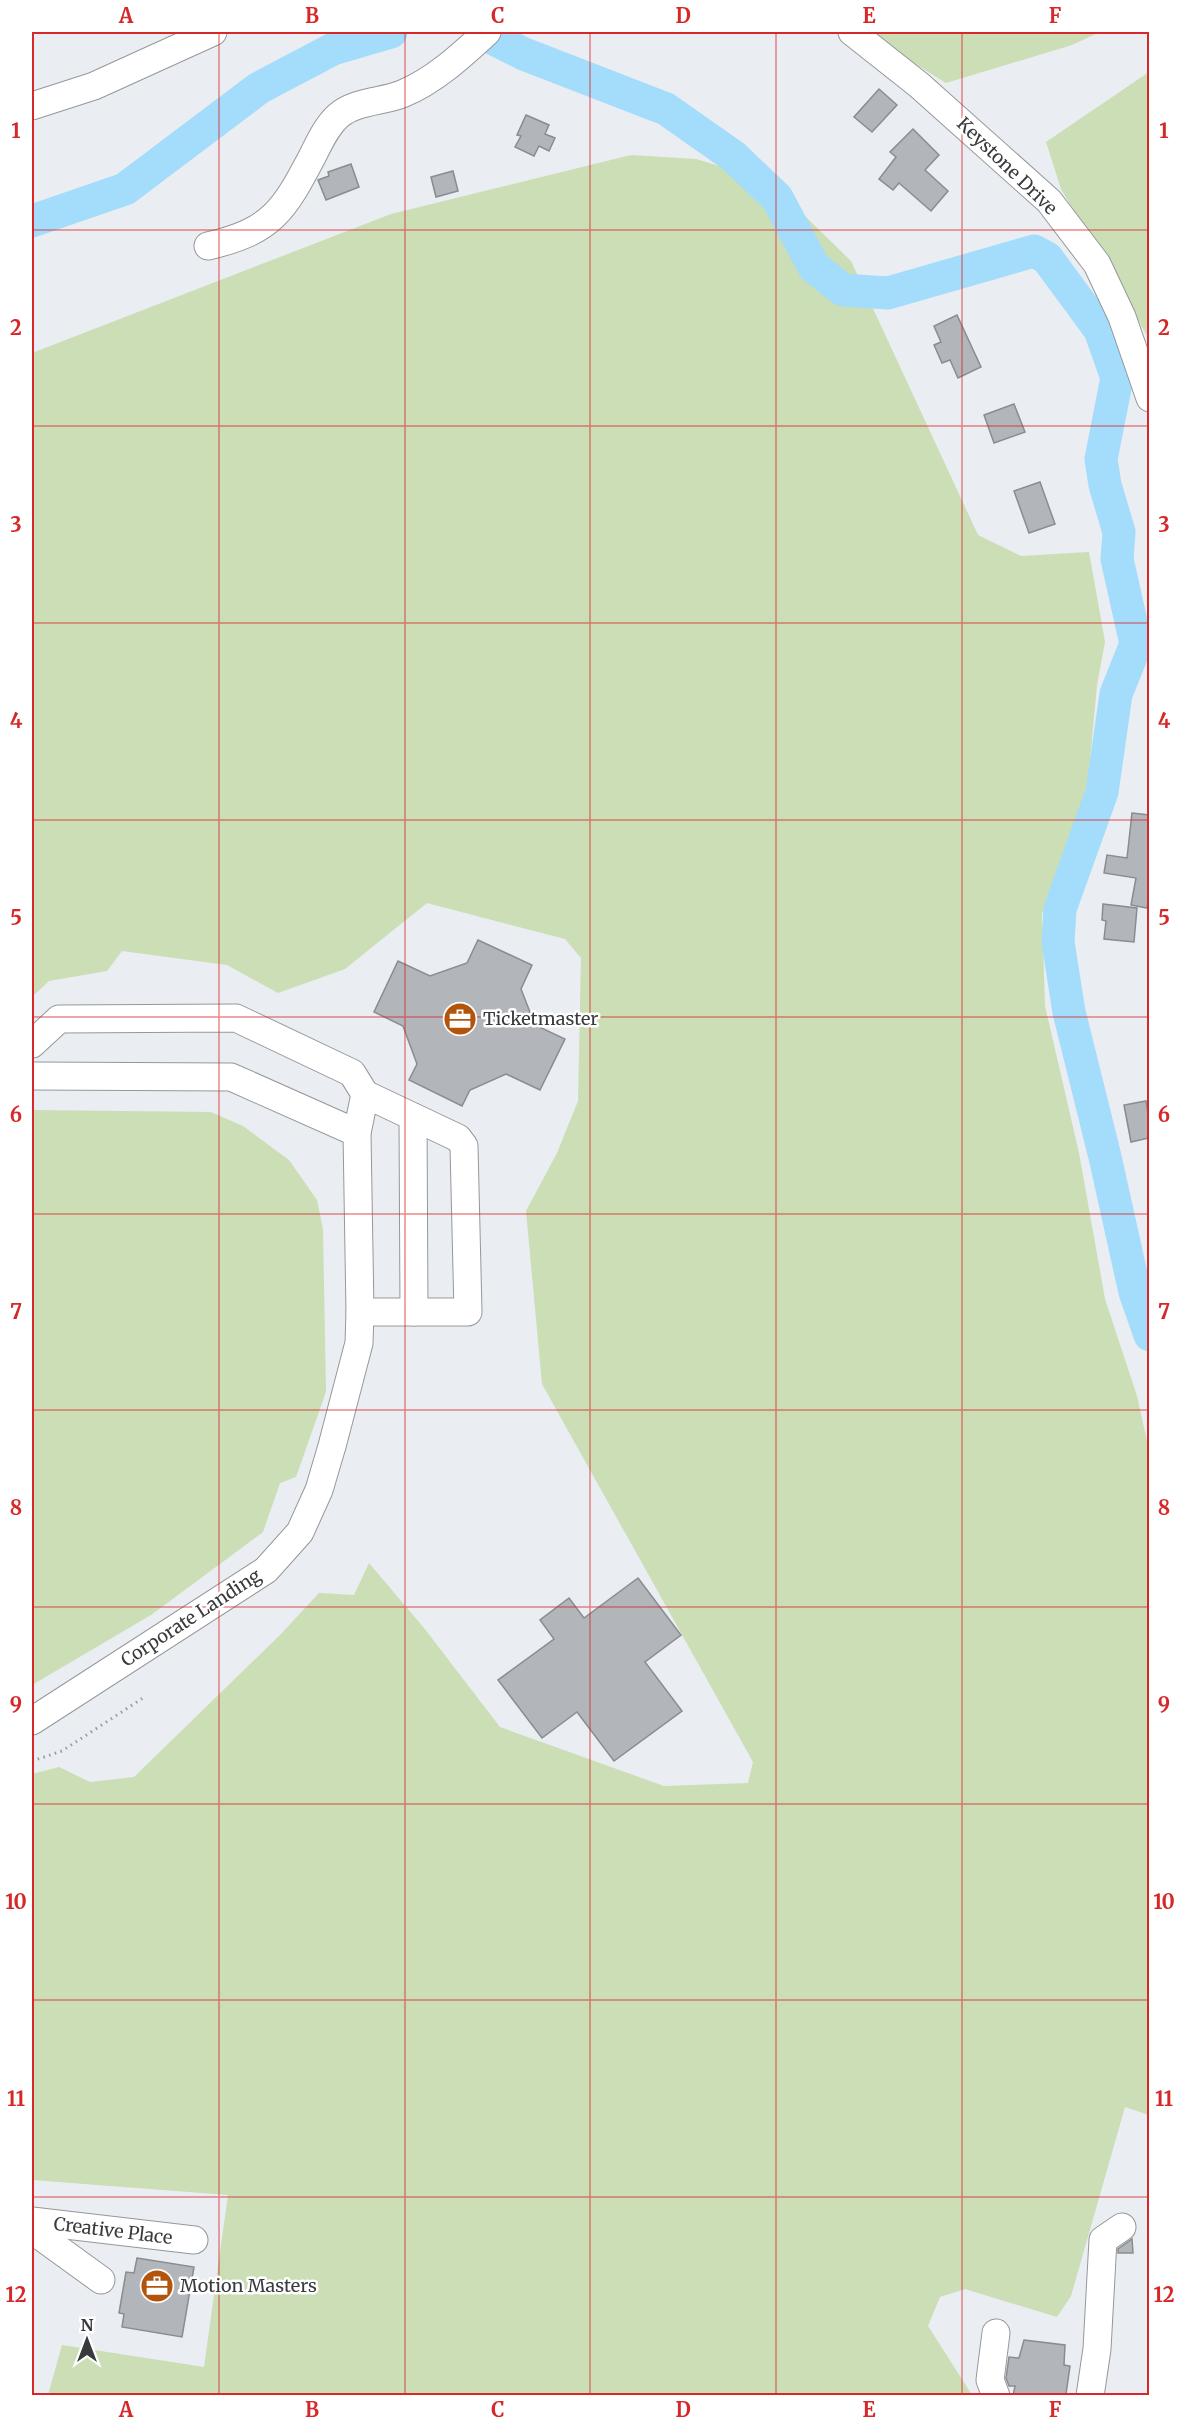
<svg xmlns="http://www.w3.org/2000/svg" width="1181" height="2427" font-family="Merriweather,serif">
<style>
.green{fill:#cbdeb6}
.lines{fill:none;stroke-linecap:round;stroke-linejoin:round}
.river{stroke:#a3ddfb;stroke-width:33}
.building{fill:#b2b5b9;stroke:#898c90;stroke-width:1.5}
.minor-casing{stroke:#95989b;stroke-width:29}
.path{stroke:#999c9f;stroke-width:3;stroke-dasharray:1.5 4.5;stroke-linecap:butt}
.minor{stroke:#fff;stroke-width:27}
.grid{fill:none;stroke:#d62828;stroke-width:1.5;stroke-opacity:0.55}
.labels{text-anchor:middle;stroke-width:5;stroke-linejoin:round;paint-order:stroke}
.street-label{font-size:18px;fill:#393a3c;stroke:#fff}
.poi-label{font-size:18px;fill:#393a3c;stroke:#fff;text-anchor:start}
.neatline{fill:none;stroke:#d62828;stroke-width:2}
.grid-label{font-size:20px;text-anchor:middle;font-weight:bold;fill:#d62828}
</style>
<rect width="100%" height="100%" fill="#eaedf1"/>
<g class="green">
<path d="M864 32H1100L1072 45 946 83Z"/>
<path d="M1149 72V339L1061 189 1046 142Z"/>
<path d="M631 155 696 159 769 181 851 261 978 535 1021 556 1089 552 1105 642 1097 685 1084 825 1042 914 1045 1006 1079 1153 1105 1299 1137 1396 1149 1450V2115L1125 2107 1071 2296 1057 2317 965 2289 940 2297 928 2326 972 2395H48L62 2345 204 2367 228 2195 32 2180V1774L59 1767 90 1782 134 1777 279 1636 319 1593 354 1595 369 1563 424 1628 500 1727 664 1786 748 1783 753 1762 542 1384 526 1211 557 1153 578 1101 581 958 565 939 427 903 345 969 278 993 227 965 122 951 107 971 49 981 32 997V353L391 214Z"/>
<path d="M32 1110 211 1112 243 1126 289 1160 317 1200 323 1229 326 1392 296 1477 280 1483 263 1532 151 1615 32 1685Z"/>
</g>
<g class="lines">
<g class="river">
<path d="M480 32 524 54 666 109 733 156 777 198 814 267 843 290 888 293 1034 251 1047 258 1100 330 1117 378 1101 459 1105 485 1119 532 1117 559 1136 644 1116 694 1102 792 1060 909 1058 942 1069 1012 1105 1157 1135 1292 1150 1335"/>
<path d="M32 221 125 189 259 88 333 49 391 32"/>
</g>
</g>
<g class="building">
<path d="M879 89 897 105 872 132 854 117Z"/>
<path d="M526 115 549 125 545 134 555 138 549 151 539 146 534 156 515 147 521 136 517 135Z"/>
<path d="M913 129 939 155 925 170 948 191 931 211 899 183 893 190 879 179 896 157 890 152Z"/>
<path d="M351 164 359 187 326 200 318 180 329 176 328 172Z"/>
<path d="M453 171 458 191 436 197 431 177Z"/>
<path d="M957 315 981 367 958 378 950 360 942 363 934 345 941 342 934 326Z"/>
<path d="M1014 404 1025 432 994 443 984 415Z"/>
<path d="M1040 482 1055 524 1029 533 1014 491Z"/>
<path d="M1132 813 1149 815V895L1147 908 1131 905 1136 878 1104 873 1107 855 1127 858Z"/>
<path d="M1103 904 1137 908 1134 942 1104 939 1106 921 1102 920Z"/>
<path d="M478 940 532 965 521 989 535 1025 565 1039 540 1090 506 1074 470 1090 462 1106 409 1080 417 1064 403 1026 374 1012 398 961 430 976 467 963Z"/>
<path d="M1146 1101 1149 1120V1138L1131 1142 1124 1105Z"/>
<path d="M638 1578 681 1635 645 1662 682 1711 614 1761 577 1712 542 1738 498 1680 554 1639 540 1620 569 1598 584 1618Z"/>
<path d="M1132 2239 1133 2253H1118V2249Z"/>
<path d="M137 2258 194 2267 182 2337 122 2327 124 2314 119 2313 126 2272 134 2273Z"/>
<path d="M1024 2340 1065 2345 1064 2365 1070 2366 1066 2394 1013 2396 1015 2386H1009L1006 2378 1009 2357 1019 2358Z"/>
</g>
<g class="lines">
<defs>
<g id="minor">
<path d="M852 32 919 85 1049 201 1097 264 1122 317 1150 398"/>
<path d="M32 106 94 86 213 32"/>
<path d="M208 246C273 231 284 210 313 155 320 141 327 126 338 116 355 101 382 102 402 94 434 81 462 55 487 32"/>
<path d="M32 1044 59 1019 236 1018 352 1073 365 1094 458 1138 464 1146 468 1312H360L357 1133 365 1094"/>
<path d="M32 1076 231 1077 357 1133"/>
<path d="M413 1117 414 1312"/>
<path d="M32 1721 266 1570 300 1532 319 1490 332 1446 359 1343 360 1312"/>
<path d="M32 2221 194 2240"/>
<path d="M32 2230 101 2280"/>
<path d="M996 2333 990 2380 996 2396"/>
<path d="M1090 2396 1097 2349 1103 2240 1122 2227"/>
</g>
</defs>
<use href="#minor" class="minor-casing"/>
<path class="path" d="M32 1761 62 1751 143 1698"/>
<use href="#minor" class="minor"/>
</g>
<path class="grid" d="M219 32V2396M405 32V2396M590 32V2396M776 32V2396M962 32V2396M32 230H1150M32 426H1150M32 623H1150M32 820H1150M32 1017H1150M32 1214H1150M32 1410H1150M32 1607H1150M32 1804H1150M32 2000H1150M32 2197H1150"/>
<defs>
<symbol id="office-disc" viewBox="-11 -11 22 22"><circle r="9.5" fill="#b3540b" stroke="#fff"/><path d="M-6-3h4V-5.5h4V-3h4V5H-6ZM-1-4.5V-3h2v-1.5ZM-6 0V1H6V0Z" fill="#fff"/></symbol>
</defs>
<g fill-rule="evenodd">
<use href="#office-disc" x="441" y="1000" width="38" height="38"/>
<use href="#office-disc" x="138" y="2267" width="38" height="38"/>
</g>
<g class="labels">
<g class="street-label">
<text transform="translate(1007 166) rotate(44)" y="6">Keystone Drive</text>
<text transform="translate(191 1618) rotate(-33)" y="6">Corporate Landing</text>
<text transform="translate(113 2231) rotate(7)" y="6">Creative Place</text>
</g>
<g class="poi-label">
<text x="483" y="1025">Ticketmaster</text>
<text x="180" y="2292">Motion Masters</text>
</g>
</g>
<rect width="1181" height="2427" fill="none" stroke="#ffffff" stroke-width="66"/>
<g transform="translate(87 2340)" stroke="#ffffff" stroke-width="4.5" paint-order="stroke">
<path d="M0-4.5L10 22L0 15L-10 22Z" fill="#393a3c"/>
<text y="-9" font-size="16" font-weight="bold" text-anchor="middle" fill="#393a3c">N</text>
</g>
<rect x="33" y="33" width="1115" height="2361" class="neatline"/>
<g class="grid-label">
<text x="126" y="23">A</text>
<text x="312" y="23">B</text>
<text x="498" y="23">C</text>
<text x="683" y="23">D</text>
<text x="869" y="23">E</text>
<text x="1055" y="23">F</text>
<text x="16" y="138">1</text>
<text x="1164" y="138">1</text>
<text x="16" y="335">2</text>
<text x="1164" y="335">2</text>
<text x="16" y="532">3</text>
<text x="1164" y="532">3</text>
<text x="16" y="728">4</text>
<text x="1164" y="728">4</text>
<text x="16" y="925">5</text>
<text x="1164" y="925">5</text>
<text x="16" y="1122">6</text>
<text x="1164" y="1122">6</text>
<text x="16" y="1319">7</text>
<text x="1164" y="1319">7</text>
<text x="16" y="1515">8</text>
<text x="1164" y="1515">8</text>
<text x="16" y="1712">9</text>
<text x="1164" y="1712">9</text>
<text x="16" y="1909">10</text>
<text x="1164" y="1909">10</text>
<text x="16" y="2106">11</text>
<text x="1164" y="2106">11</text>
<text x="16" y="2302">12</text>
<text x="1164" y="2302">12</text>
<text x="126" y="2417">A</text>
<text x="312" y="2417">B</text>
<text x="498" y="2417">C</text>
<text x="683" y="2417">D</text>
<text x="869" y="2417">E</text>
<text x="1055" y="2417">F</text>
</g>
</svg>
